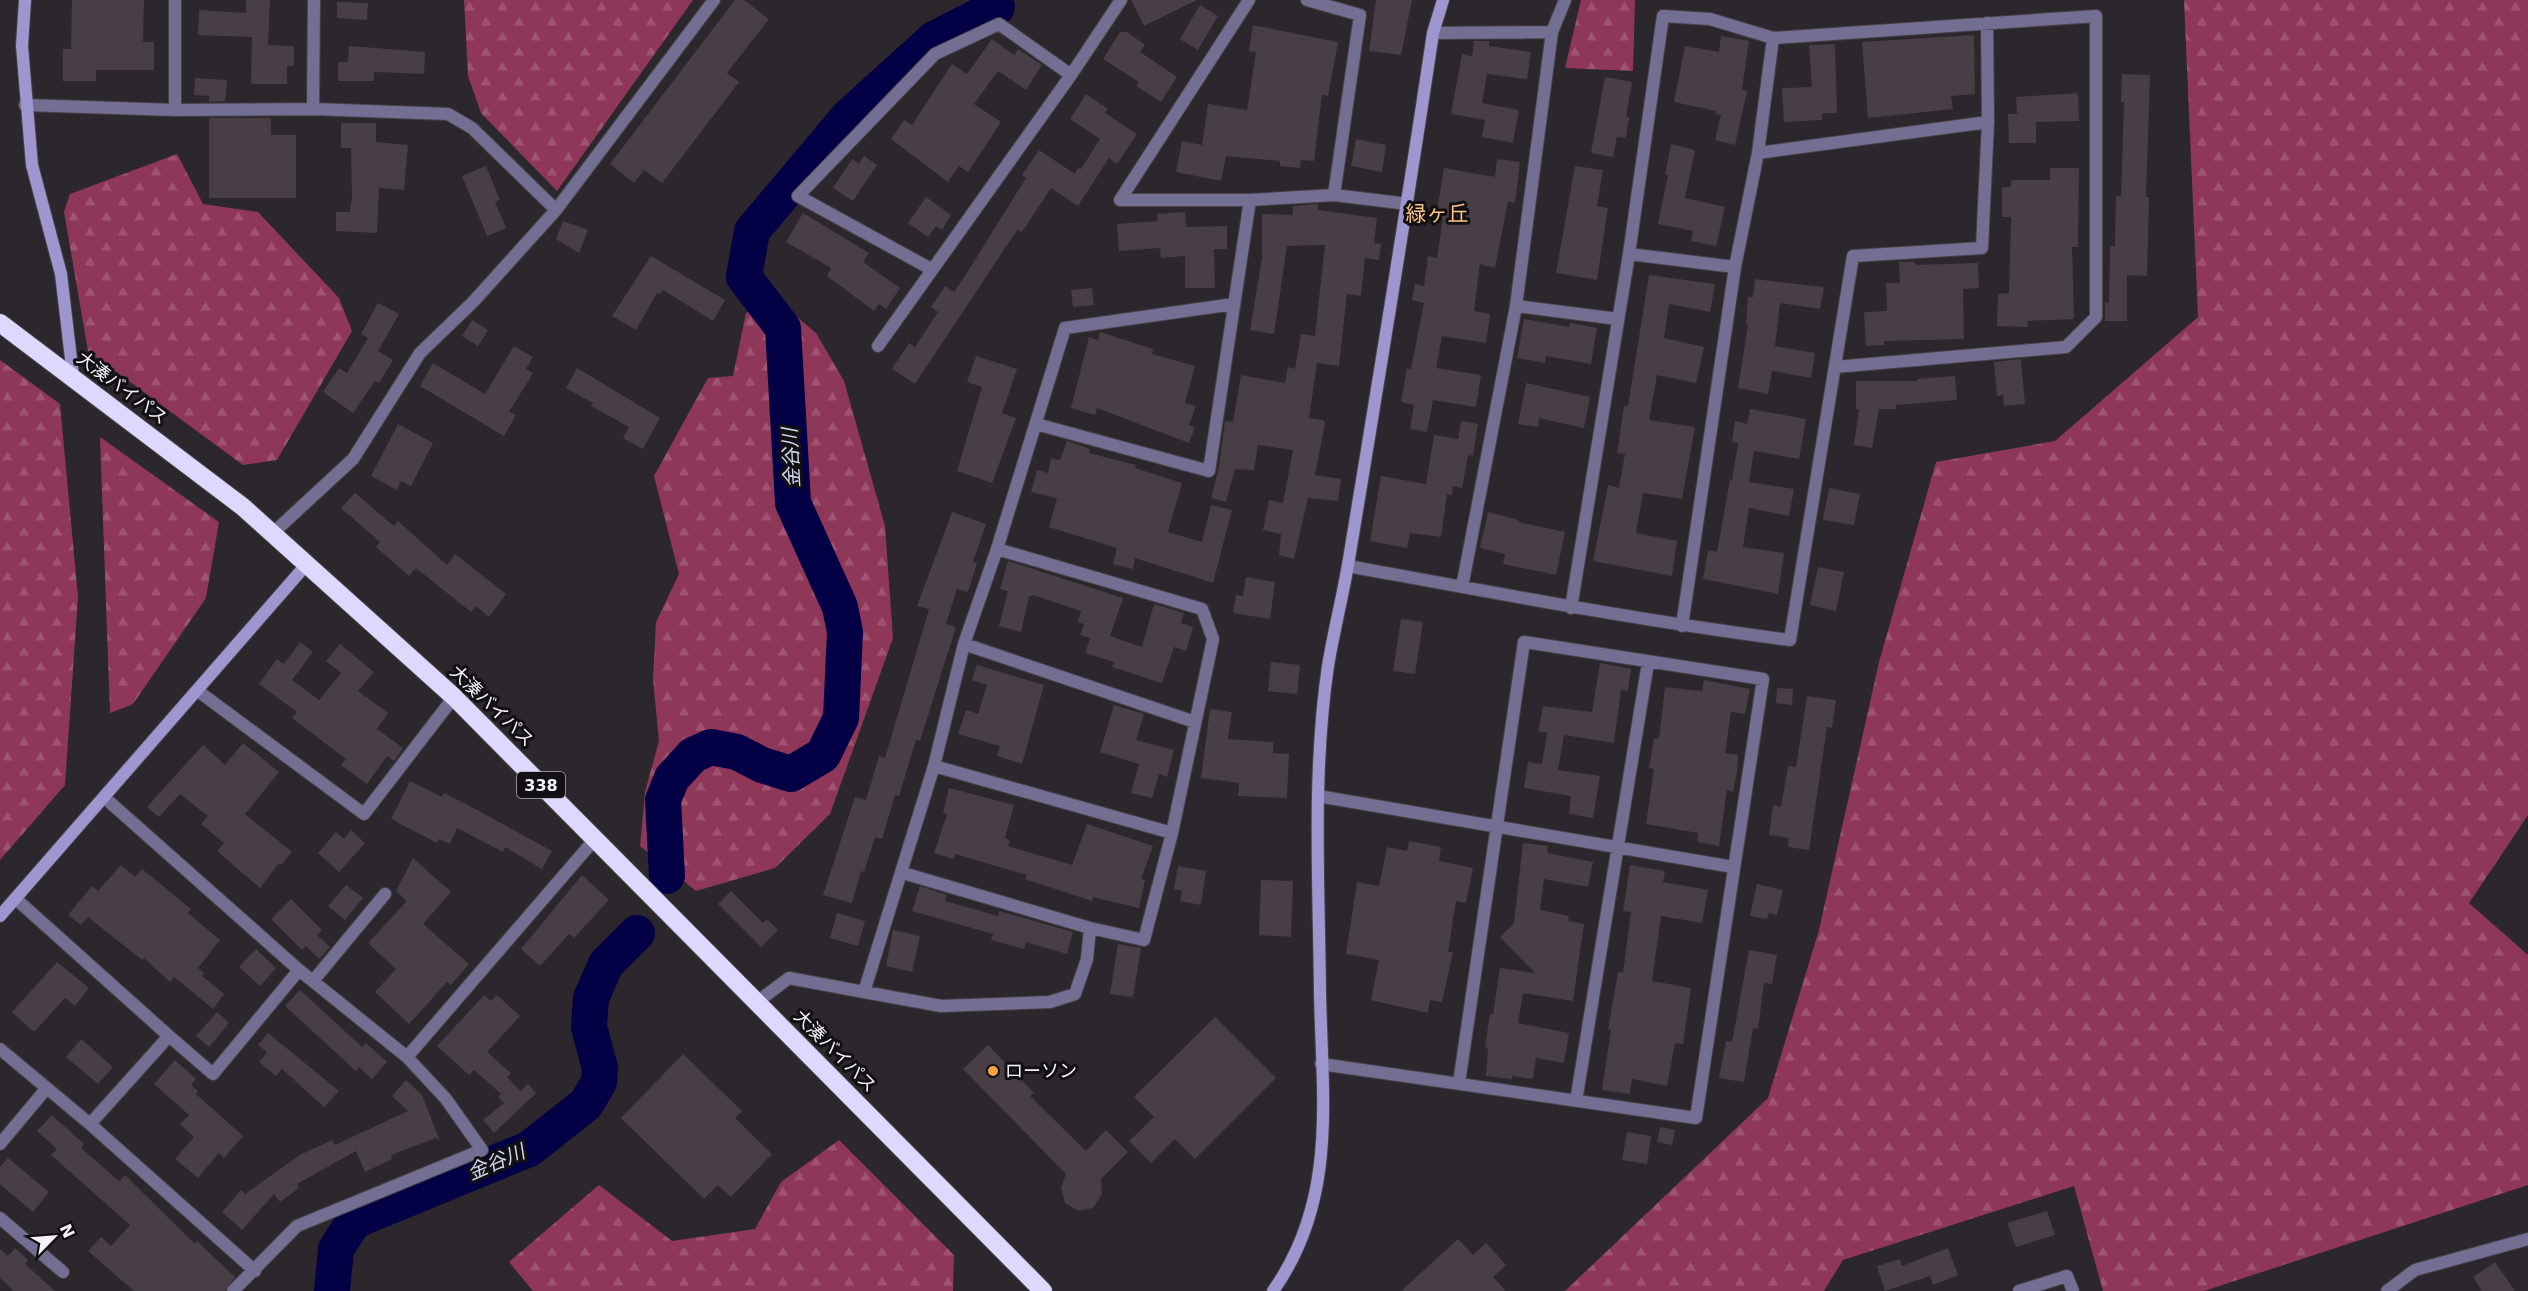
<svg xmlns="http://www.w3.org/2000/svg" width="2528" height="1291" viewBox="0 0 2528 1291" font-family="'DejaVu Sans','Noto Sans JP',sans-serif">
  <style>
    .forest { fill: url(#forest-firs) }
    .lines { fill: none; stroke-linecap: round; stroke-linejoin: round }
    .river { stroke: #030046; stroke-width: 36 }
    .building { fill: #473f45 }
    .street-casing { stroke: #474349; stroke-width: 14 }
    .secondary-casing { stroke: #474349; stroke-width: 14 }
    .highway-casing { stroke: #474349; stroke-width: 20 }
    .street { stroke: #736f92; stroke-width: 12 }
    .secondary { stroke: #9e96cf; stroke-width: 12 }
    .highway { stroke: #ddd9fd; stroke-width: 18 }
    .poi-dot { fill: #f3a443; stroke: #121013; stroke-width: 2 }
    .labels { text-anchor: middle; stroke-width: 6; stroke-linejoin: round; paint-order: stroke }
    .shield { fill: #121013; stroke: #b1aeb3; stroke-width: 1.5 }
    .shield-label { font-size: 16px; font-weight: bold; fill: #f5f2f7 }
    .street-label { font-size: 18px; fill: #f5f2f7; stroke: #121013 }
    .poi-label { font-size: 18px; fill: #f5f2f7; stroke: #121013; text-anchor: start }
    .water-label { font-size: 20px; font-style: italic; fill: #ced7ec; stroke: #121013 }
    .quarter-label { font-size: 21px; fill: #fbc487; stroke: #121013 }
  </style>
  <defs>
    <pattern id="forest-firs" width="22" height="20" patternUnits="userSpaceOnUse" patternTransform="scale(1.5)"><rect width="22" height="20" fill="#8e3758"/><path d="M5 1l3.5 6h-7zM16 11l3.5 6h-7z" fill="#9e5471"/></pattern>
  </defs>
  <rect width="100%" height="100%" fill="#2b272d"/>
  <path class="forest" d="M464,0H693L557,191L481,113L468,76Z
    M1581,0H1635L1633,71L1565,68Z
    M2184,0H2528V815L2469,903L2528,955V1185L2204,1291H2103L2074,1186L1843,1260L1824,1291H1565L1768,1098L1819,930L1879,662L1936,462L2055,441L2198,317Z
    M177,154L203,204L258,212L339,298L352,331L277,460L243,465L88,351L64,212L70,194Z
    M778,301L816,333L844,381L885,526L893,638L830,814L775,868L696,891L640,846L645,792L659,741L653,679L656,622L679,574L654,476L708,378L733,376L746,313Z
    M0,360L60,404L78,597L65,785L0,860Z
    M100,437L219,522L206,598L133,704L110,713Z
    M839,1140L954,1255L953,1291H533L509,1262L599,1185L672,1241L755,1229L781,1182Z"/>
  <g class="lines">
    <path class="river" d="M667,876L663,800L672,778L693,755L711,747L737,752L762,765L791,774L823,755L841,718L845,632L840,607L793,503L783,328L744,277L752,231L848,117L934,39L997,7L995,0
      M332,1291L336,1249L354,1221L529,1149L586,1104L599,1082L600,1068L589,1027L591,998L606,964L637,933"/>
  </g>
  <path class="building" d="M72,0H144L143,42H154V70H96V81H63V49H71Z
    M246,0H270L268,45L294,46V66H287V84H251L252,37L198,35L199,10L246,13Z
    M735,0H744L769,19L727,73L739,82L662,183L644,170L634,183L610,164Z
    M1131,0H1197L1144,26Z
    M1376,0H1412L1401,55L1369,51Z
    M337,2L368,3L367,20L337,18Z
    M1200,5L1218,16L1198,50L1180,39Z
    M1253,25L1338,42L1328,96L1322,95L1314,161L1301,160L1300,168L1280,166V161L1226,156L1221,181L1176,172L1182,141L1202,145L1208,104L1247,110L1256,52L1249,51Z
    M1120,32H1127L1145,45L1140,52L1177,77L1161,102L1136,86L1139,82L1103,59Z
    M1974,35L1975,94L1951,96L1953,109L1868,118L1862,42Z
    M1721,36L1749,41L1742,89L1747,91L1735,145L1715,140L1721,115L1716,114V111L1674,102L1685,46L1719,52Z
    M992,39L1014,55L1018,49L1042,65L1026,90L998,71L974,104L1001,122L968,172L959,166L948,182L891,139L904,120L912,125L952,64L967,74Z
    M1474,41H1489V46L1531,52L1527,79L1487,74L1482,103L1519,110L1513,143L1482,137L1485,120L1451,114L1462,54L1472,56Z
    M1835,44L1837,113H1822V120L1784,122L1782,88L1812,87L1809,45Z
    M349,46L425,52L424,74L374,72V81H338V62H348Z
    M2122,74L2150,75L2146,197H2149L2147,276L2127,275V321H2105V303H2109L2110,246H2115L2116,196H2121L2124,102H2121Z
    M1605,77L1632,82L1626,117H1629L1626,138L1617,137L1613,157L1591,153Z
    M195,78L227,80L225,101L209,102V96L194,95Z
    M2078,93L2079,121L2036,122V143H2009L2008,114H2017L2016,97Z
    M1086,94L1108,109L1105,113L1137,134L1117,164L1109,158L1078,206L1051,188L1022,232L1017,230L915,384L892,369L909,343L915,347L938,312L931,307L945,286L954,292L963,279L1026,178L1022,175L1039,150L1075,174L1078,168L1081,169L1100,139L1070,119Z
    M209,118H271V135H296V198H209Z
    M341,123H376V142L408,145L404,190L379,188L377,233L336,231V212H350L352,197L351,148H341Z
    M1356,139L1386,145L1382,172L1351,166Z
    M1671,144L1695,150L1685,198L1725,207L1716,246L1691,241L1693,231L1658,224L1668,175H1665Z
    M864,156L877,165L853,201L833,188L852,159L859,164Z
    M1497,159L1520,162L1515,203L1508,201L1495,268L1480,264L1474,311L1490,314L1486,343L1442,336L1436,368L1481,375L1476,407L1433,400L1427,432L1410,429L1414,405L1401,402L1407,368L1411,369L1424,303L1412,300L1415,284L1424,286L1428,256L1437,258L1443,218L1436,217L1444,168L1495,177Z
    M486,166L500,200L495,202L506,228L487,236L462,176Z
    M1575,166L1603,170L1597,206L1608,208L1597,280L1556,273Z
    M2050,168H2079L2078,247H2072L2074,319L2027,321L2028,327L1997,326L1998,294L2009,293L2011,217H2002V187H2011V180H2050Z
    M926,197L951,215L942,230L936,226L928,237L908,223Z
    M1318,204V210L1377,218L1374,243L1381,244L1379,260L1365,258L1361,296L1347,294L1339,366L1317,363L1309,418L1323,420L1325,423L1315,475L1341,479L1338,501L1308,498L1294,559L1279,555L1281,534L1263,530L1269,500L1283,503L1293,450L1258,445L1254,470L1235,469L1226,502L1211,498L1219,467L1225,421L1233,422L1241,375L1285,383L1288,367L1295,369L1301,334L1315,336L1325,245L1287,246L1274,334L1250,330L1262,258V214L1293,215V206Z
    M1185,212L1186,227L1227,226V249H1214L1215,288H1185V256L1161,258L1160,248L1119,251L1117,224L1158,221L1157,214Z
    M803,213L869,253L863,262L900,288L886,309L879,304L874,311L827,276L831,268L786,242Z
    M563,221L588,230L579,253L556,239Z
    M651,256L725,300L713,321L663,290L660,294L657,293L636,330L612,316Z
    M1899,262H1915V265L1978,263L1979,288L1963,289L1964,339L1884,341V345L1866,346L1864,312L1887,311L1886,283H1900Z
    M1649,275L1715,284L1710,312L1669,304L1664,338L1704,347L1696,383L1657,375L1649,420L1695,427L1682,499L1643,493L1636,533L1677,541L1672,576L1593,561L1608,485L1619,488L1625,454L1617,453L1624,406H1628Z
    M1755,279L1824,287L1820,309L1780,303L1775,346L1815,353L1811,378L1772,371L1768,394L1738,388L1748,325H1746L1748,297H1753Z
    M1092,288L1094,305L1073,307L1071,290Z
    M378,303L399,314L378,351L393,360L379,383L375,381L353,413L323,392L339,368L347,373L368,338L361,334Z
    M1524,319L1569,327L1570,323L1597,328L1591,364L1546,356L1545,363L1517,358Z
    M472,320L488,330L478,346L462,336Z
    M1100,332L1153,349L1152,354L1195,366L1185,403L1196,406L1189,425L1195,427L1189,443L1097,408L1095,415L1071,408L1089,337L1098,340Z
    M514,346L533,357L526,369L533,373L509,412L516,415L504,436L420,386L433,363L485,394Z
    M976,356L1017,369L1002,413L1016,418L992,483L957,471L982,387L967,382Z
    M2021,359L2025,404L2004,406L2003,395L1997,396L1994,362Z
    M577,368L660,418L643,449L623,438L629,427L591,406L593,403L566,388Z
    M1955,376L1957,400L1896,405V409H1879L1872,448L1854,445L1859,409H1856V381H1917V379Z
    M1526,383L1590,397L1584,428L1539,418L1538,427L1518,424Z
    M1750,409L1806,419L1799,459L1754,451L1749,482L1794,489L1789,516L1749,508L1743,547L1784,553L1778,594L1703,579L1708,550L1717,552L1730,480H1732L1738,443L1732,442L1735,421L1747,424Z
    M1461,421L1478,424L1473,456L1468,455L1462,488L1453,486L1452,495L1447,494L1441,537L1410,533L1407,548L1370,541L1381,476L1426,484L1434,435L1458,439Z
    M398,424L433,443L411,486L401,481L397,490L371,476Z
    M1067,441L1090,449L1089,453L1136,465L1135,468L1182,483L1168,532L1202,542L1211,505L1232,510L1213,583L1135,558L1133,569L1113,564L1117,548L1049,527L1057,498L1031,492L1037,470L1048,473L1051,458L1060,460Z
    M1829,488L1860,494L1854,525L1823,520Z
    M355,493L394,526L398,521L447,565L455,554L506,594L489,617L476,606L471,612L416,568L409,576L376,547L380,542L341,508Z
    M952,512L986,524L973,562L977,563L968,592L957,589L946,624L956,627L920,741L916,740L899,796L895,795L882,839L875,837L864,872L861,871L852,903L823,895L855,797L866,800L879,756L885,758L929,609L917,606Z
    M1488,512L1519,520L1518,522L1565,532L1556,575L1503,564L1505,554L1480,548Z
    M1008,561L1123,598L1110,636L1142,647L1154,604L1184,613L1181,623L1193,627L1186,651L1174,647L1162,683L1112,667L1114,662L1085,653L1090,638L1080,635L1084,624L1078,622L1081,611L1033,595L1029,597L1021,632L999,626L1008,591L1000,589Z
    M1818,567L1844,572L1836,611L1810,605Z
    M1246,577L1275,582L1270,619L1233,613L1236,595L1243,596Z
    M1401,619L1423,622L1415,674L1393,671Z
    M300,642L313,652L292,680L319,700L341,673L326,661L340,644L374,672L358,691L388,713L377,729L403,748L394,761L387,756L367,784L341,765L346,759L292,718L297,712L259,684L277,659L284,664Z
    M1271,662L1300,665L1297,694L1268,691Z
    M1600,663L1631,669L1628,691L1621,690L1614,743L1564,735L1558,770L1600,776L1593,818L1569,814L1571,796L1524,788L1528,762L1542,764L1547,733L1538,731L1543,706L1592,712Z
    M977,665L1044,685L1022,764L997,756L1000,746L958,734L966,710L978,714L987,685L972,680Z
    M1704,680L1750,689L1745,714L1731,712L1725,753L1738,755L1737,772L1733,792L1727,790L1719,846L1697,842L1698,833L1646,824L1654,769L1649,768L1654,738L1659,739L1665,687L1702,691Z
    M1777,688L1793,689L1792,705L1776,703Z
    M1807,696L1836,700L1832,728L1827,727L1809,850L1788,847L1789,838L1769,835L1773,805L1781,807L1788,766L1796,767Z
    M1114,705L1144,714L1136,740L1174,750L1167,777L1159,774L1152,798L1131,793L1139,764L1100,752Z
    M1210,709L1232,712L1228,739L1273,742V753L1289,754L1287,798L1238,796L1239,783L1201,778Z
    M243,743L279,772L245,814L292,852L281,865L279,863L260,888L217,851L224,843L201,824L208,816L180,794L159,817L147,807L203,745L225,765Z
    M410,781L442,797L444,793L468,805L552,851L542,869L505,847L503,852L457,828L450,844L439,839L437,843L391,819Z
    M949,788L1014,805L1005,838L1010,840L1008,846L1072,865L1087,824L1153,846L1141,879L1145,880L1139,908L1093,897L1092,901L1025,879L1027,875L955,854L953,859L934,853L947,814L943,813Z
    M351,830L365,843L339,872L318,853L336,832L344,839Z
    M1409,841L1441,847L1439,861L1473,868L1466,903L1456,901L1448,952H1453L1442,1002L1430,1000L1428,1013L1371,1000L1379,960L1346,954L1357,882L1379,886L1387,847L1407,851Z
    M1523,843L1548,846L1547,853L1593,862L1588,887L1544,879L1540,910L1569,916L1568,921L1584,924L1573,1001L1523,993L1518,1023L1569,1033L1564,1063L1536,1058L1533,1079L1512,1076V1079L1486,1076L1488,1048L1485,1047L1490,1014H1493L1500,968L1535,973L1500,937L1514,923Z
    M413,858L451,892L423,924L469,964L451,985L447,982L409,1024L375,992L396,969L368,943L407,901L396,891Z
    M121,865L135,877L142,869L191,909L188,913L220,940L198,968L204,973L202,976L224,994L213,1009L174,977L170,982L144,958L142,960L88,917L81,925L68,915L92,886L98,891Z
    M1630,865L1665,871L1663,882L1708,890L1702,923L1661,916L1652,981L1691,988L1683,1044L1675,1043L1667,1086L1632,1079L1630,1094L1602,1090L1611,1030H1608L1618,972L1623,973L1631,912L1623,911Z
    M1178,866L1206,871L1201,905L1180,901L1182,891L1174,889Z
    M582,875L609,900L574,938L569,934L540,966L521,949Z
    M1261,880L1293,881L1291,937L1259,935Z
    M1757,884L1783,890L1777,915L1769,913L1767,919L1750,916Z
    M346,885L363,898L345,920L328,906Z
    M920,886L947,895L945,901L998,916L999,911L1073,932L1067,954L1026,942L1024,949L991,940L993,934L912,911Z
    M731,891L763,923L767,919L778,930L761,947L718,904Z
    M291,899L322,930L317,935L330,947L319,959L306,946L302,950L271,919Z
    M837,913L865,921L858,946L830,938Z
    M893,930L920,936L912,972L886,966Z
    M1118,944L1141,948L1133,997L1110,994Z
    M256,949L276,968L260,986L239,967Z
    M1749,950L1777,955L1772,984L1764,983L1758,1029L1753,1028L1744,1082L1719,1078L1726,1041L1732,1042Z
    M57,962L89,988L75,1006L65,998L34,1032L12,1012Z
    M300,990L362,1047L366,1043L387,1062L372,1079L359,1067L356,1071L285,1006Z
    M484,995L491,1001L497,995L520,1016L487,1052L511,1073L507,1077L520,1091L528,1084L536,1093L494,1133L483,1120L504,1103L498,1097L501,1094L474,1070L469,1075L437,1046Z
    M217,1012L229,1023L209,1047L196,1036Z
    M1215,1017L1276,1078L1195,1159L1175,1139L1151,1163L1129,1141L1154,1117L1134,1097Z
    M268,1033L339,1091L324,1107L282,1069L276,1076L259,1062L267,1052L258,1045Z
    M81,1039L113,1067L98,1084L66,1057Z
    M988,1045L1034,1093L1030,1096L1086,1151L1106,1130L1128,1152L1101,1179L1102,1194L1093,1208L1078,1211L1065,1203L1061,1188L1066,1174L963,1069Z
    M683,1054L742,1111L735,1118L772,1154L731,1197L718,1185L704,1199L621,1118Z
    M175,1060L196,1079L191,1085L198,1091L196,1094L243,1136L224,1158L219,1153L198,1178L175,1159L194,1137L180,1124L189,1115L154,1084Z
    M406,1080L422,1095L440,1141L436,1138L391,1155L392,1159L365,1172L356,1151L297,1184L299,1188L280,1202L274,1194L242,1230L222,1212L241,1190L245,1194L300,1155L332,1140L335,1145L408,1111L392,1096Z
    M52,1115L84,1144L81,1148L119,1181L125,1175L195,1244L197,1241L235,1277L225,1291H134L88,1251L101,1237L111,1246L130,1225L51,1155L57,1149L37,1131Z
    M1660,1127L1675,1130L1672,1145L1657,1142Z
    M1627,1132L1651,1136L1647,1164L1622,1160Z
    M8,1158L49,1192L33,1212L0,1184V1167Z
    M2047,1211L2055,1235L2016,1247L2007,1223Z
    M1458,1239L1473,1255L1486,1243L1506,1265L1493,1277L1506,1291H1401Z
    M15,1248L28,1260L25,1264L55,1291H14L0,1278V1249L8,1256Z
    M1948,1248L1958,1275L1933,1285L1930,1276L1885,1291L1877,1266L1900,1259L1902,1266Z
    M2495,1262L2515,1291H2482L2473,1277Z"/>
  <g class="lines">
    <g class="street-casing">
      <path id="street" d="M175,0V110
        M1307,0L1360,15L1334,195
        M1433,33L1552,32
        M25,105L175,110L313,109L448,114L472,128L556,210
        M313,109L314,0
        M1758,153L1988,122
        M1120,200H1250L1334,195L1408,204
        M1120,200L1249,0
        M1629,254L1735,267
        M931,269L798,196L935,54L999,24L1071,75
        M1516,306L1618,319
        M878,346L1071,75L1121,0
        M1036,424L1209,471L1250,200
        M273,533L353,459L420,353L473,302L556,210L714,0
        M1348,566C1495,593 1641,621 1790,640L1853,256L1982,248L1988,122L1987,23
        M1462,587L1516,306L1552,32L1565,0
        M1571,608L1629,254L1663,16L1710,19L1773,38L2096,16V317L2066,347L1835,367
        M1682,626L1735,267L1758,153L1773,38
        M964,644L1195,722
        M198,691L364,814L454,697
        M934,766L1172,833
        M1318,796L1733,867
        M105,798L299,970L407,1057L595,839
        M903,873L1090,928L1144,940L1172,833L1213,639L1202,609L997,549
        M16,899L169,1036
        M313,981L385,894
        M864,992L941,1006L1050,1002L1075,994L1087,959L1090,928
        M757,1002L789,978L864,992L934,766L964,644L997,549L1065,328L1234,304
        M0,1049L90,1124L169,1036L213,1074L299,970
        M1321,1064L1696,1118L1763,679L1524,642L1459,1083
        M1576,1101L1648,663
        M90,1124L255,1271
        M0,1144L46,1089
        M0,1218L63,1272
        M233,1291L297,1226L482,1150L446,1099L407,1057
        M2019,1291L2067,1276L2073,1291
        M2387,1291L2415,1270L2528,1239"/>
    </g>
    <g class="secondary-casing">
      <path id="secondary" d="M25,0L22,46L32,165L61,274L73,376
        M0,916L306,565
        M1273,1291C1338,1199 1322,1098 1320,993C1319,885 1312,774 1328,666C1334,630 1343,595 1349,559C1378,384 1407,208 1433,33L1443,0"/>
    </g>
    <g class="highway-casing">
      <path id="highway" d="M0,323L243,507L454,697L1043,1291"/>
    </g>
    <use href="#street" class="street"/>
    <use href="#secondary" class="secondary"/>
    <use href="#highway" class="highway"/>
  </g>
  <circle class="poi-dot" cx="993" cy="1071" r="6"/>
  <g class="labels">
    <rect class="shield" x="517" y="772" width="48" height="26" rx="4.5"/>
    <g class="shield-label">
      <text x="541" y="791">338</text>
    </g>
    <g class="street-label">
      <text transform="translate(122 388) rotate(37)" y="6">大湊バイパス</text>
      <text transform="translate(492 706) rotate(44)" y="6">大湊バイパス</text>
      <text transform="translate(835 1051) rotate(45)" y="6">大湊バイパス</text>
    </g>
    <g class="poi-label">
      <text x="1005" y="1077">ローソン</text>
    </g>
    <g class="water-label">
      <text transform="translate(791 458) rotate(-93)" y="7">金谷川</text>
      <text transform="translate(496 1162) rotate(-23)" y="7">金谷川</text>
    </g>
    <g class="quarter-label">
      <text x="1437" y="221">緑ヶ丘</text>
    </g>
  </g>
  <g transform="translate(54 1237) rotate(65)" stroke="#121013" stroke-width="4.5" paint-order="stroke">
  <path d="M0-4.5L10 22L0 15L-10 22Z" fill="#f5f2f7"/>
  <text y="-9" font-size="16" font-weight="bold" text-anchor="middle" fill="#f5f2f7">N</text>
  </g>
</svg>
